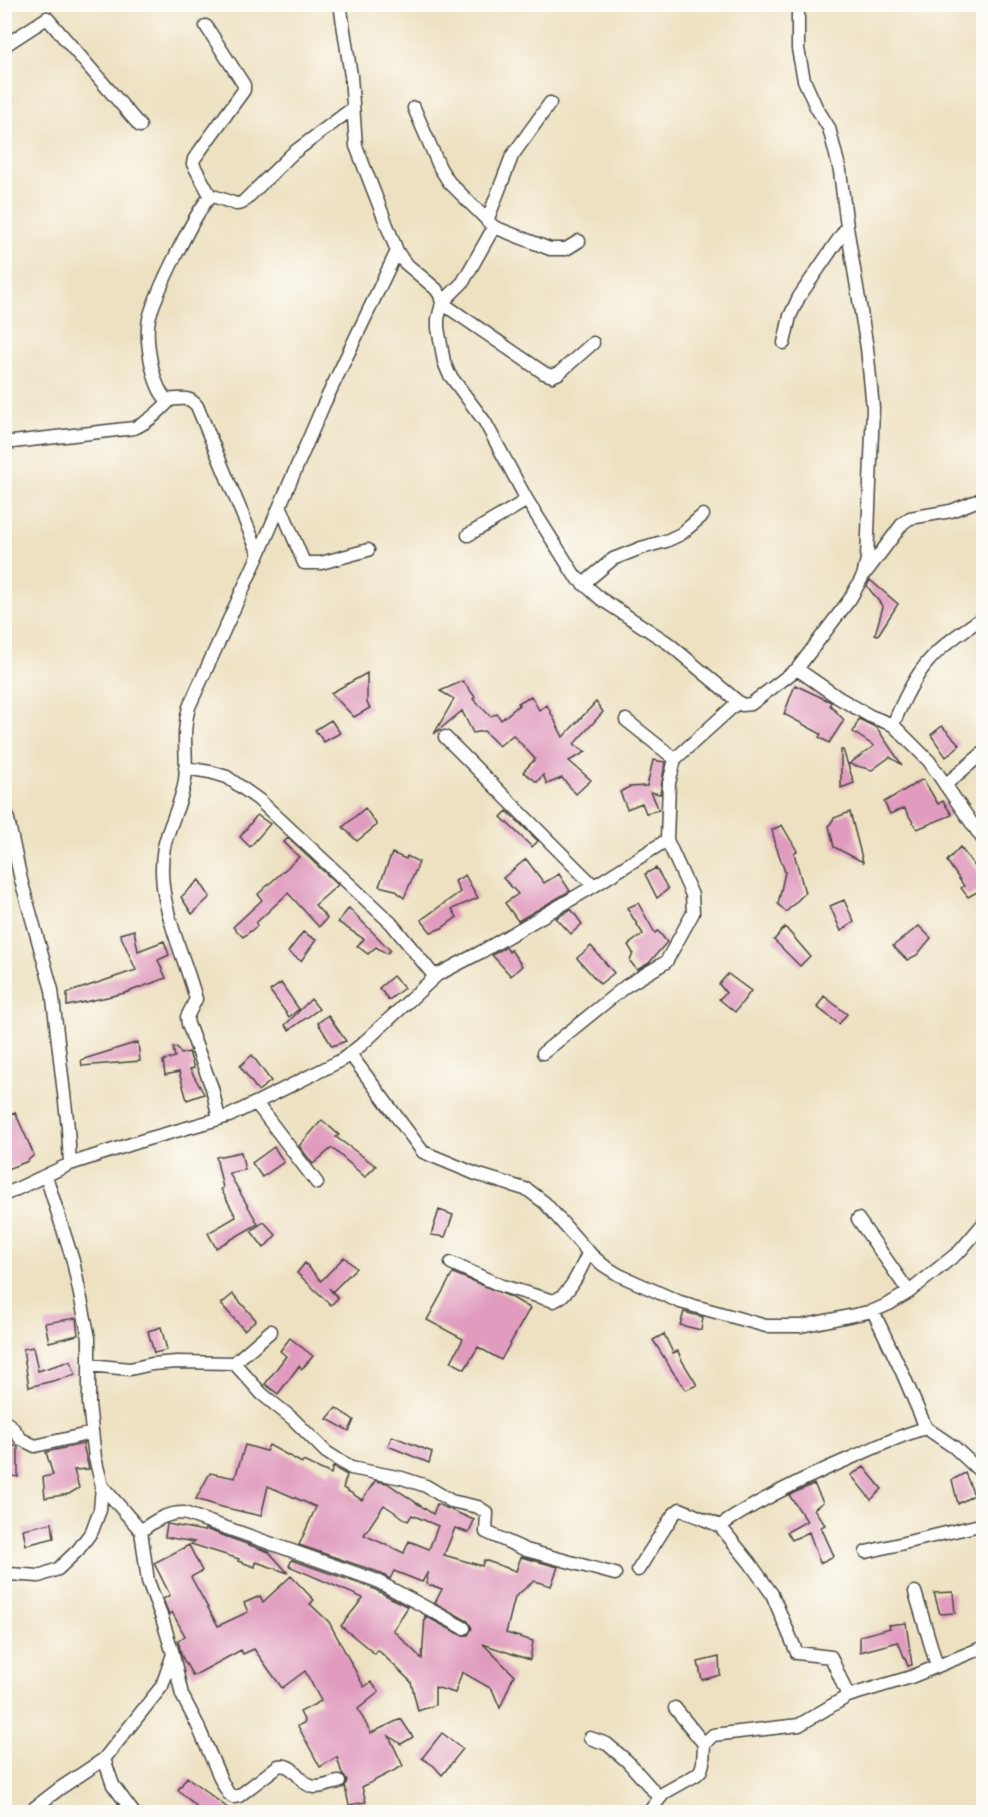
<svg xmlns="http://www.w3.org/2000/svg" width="988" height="1817" viewBox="0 0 988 1817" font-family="'Playpen Sans',sans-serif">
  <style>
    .building { fill: #e09bbe; fill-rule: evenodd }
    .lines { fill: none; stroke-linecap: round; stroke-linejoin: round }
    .street-casing { stroke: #484642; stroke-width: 15 }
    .street { stroke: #fff; stroke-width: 12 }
  </style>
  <rect width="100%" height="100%" fill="#fdfcf7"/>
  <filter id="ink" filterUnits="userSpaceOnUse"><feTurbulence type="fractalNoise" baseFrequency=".0167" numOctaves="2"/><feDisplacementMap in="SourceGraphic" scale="12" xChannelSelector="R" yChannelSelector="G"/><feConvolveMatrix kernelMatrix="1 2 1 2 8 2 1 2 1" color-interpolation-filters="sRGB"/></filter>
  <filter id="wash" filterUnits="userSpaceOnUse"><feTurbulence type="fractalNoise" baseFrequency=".008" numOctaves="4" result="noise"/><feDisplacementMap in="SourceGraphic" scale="24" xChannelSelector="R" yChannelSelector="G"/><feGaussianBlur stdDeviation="1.35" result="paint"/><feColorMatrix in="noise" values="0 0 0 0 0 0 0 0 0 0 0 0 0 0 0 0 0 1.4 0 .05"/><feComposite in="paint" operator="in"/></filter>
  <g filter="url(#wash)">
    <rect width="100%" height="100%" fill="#ede1c1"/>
    <g id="blocks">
      <path class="building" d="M870,580L898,604L878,635L875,634L883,607L867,586Z
        M367,673V703L370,708L354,717L331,693Z
        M463,681L475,697L473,699L490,716L497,714L501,720L519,705L518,703L531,696L539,710L547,705L563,737L596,702L603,712L574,744L586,752L569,761L591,780L576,794L562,778L547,784L543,775L537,782L523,772L535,759L513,735L499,746L484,731L473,733L462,711L434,734L454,699L440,691Z
        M795,685L831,702L830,705L844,720L829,743L819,737L821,734L784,714Z
        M859,719L877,728L902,765L890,757L872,770L849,764L874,746L853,732Z
        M331,720L340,733L324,742L315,730Z
        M942,726L960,745L946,757L931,735Z
        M841,750H843L854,783L841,788Z
        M653,760L665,762L660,794L651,792L659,810L646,813L642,803L627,809L620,792L629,787L647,786Z
        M923,779L938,804L943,801L952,815L917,829L904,808L890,814L884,802Z
        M365,808L377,825L357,841L343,827Z
        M507,811L538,841L532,847L501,817Z
        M850,812L863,862L834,847L829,826L834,818Z
        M257,815L270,824L250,847L240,837Z
        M782,825L797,851L794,853L805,893L786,912L778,904L785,872L776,846L772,830Z
        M288,838L338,885L315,905L327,918L319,927L288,893L256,923L257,926L243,937L233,927L262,900L258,894L299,857L284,842Z
        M960,847L984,878V888L968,897L961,888L964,886L947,861Z
        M392,853L406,859L407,856L419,862L404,898L395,890L379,886Z
        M526,859L544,883L559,874L570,891L518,921L505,903L518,894L503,878Z
        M656,868L668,889L657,898L645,874Z
        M465,875L478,898L452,909L457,917L442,928L431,932L421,920L460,892L455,881Z
        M199,880L210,897L192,914L181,897Z
        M844,900L854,922L841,931L830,906Z
        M638,903L655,933L658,931L667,942L649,963L637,970L630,961L633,953L628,945L643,934L627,908Z
        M349,908L390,950L387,954L376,947L368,954L357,946L364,939L338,922Z
        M571,909L582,924L571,934L556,918Z
        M919,926L931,938L917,955L907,960L893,946Z
        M785,927L810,956L800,966L774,940Z
        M134,930L138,951L164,941L169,955L158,960L166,978L125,993L67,1006V993L136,970L120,934Z
        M303,932L316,940L301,961L288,952Z
        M591,946L614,973L600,984L577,958Z
        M506,947L509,952L511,950L522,966L511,976L492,955Z
        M728,974L751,991L735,1012L719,999L726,993L719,984Z
        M393,976L404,988L389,1000L379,988Z
        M281,983L299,1009L289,1017L270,991Z
        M824,996L847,1014L839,1024L817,1007Z
        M311,999L319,1009L289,1030L285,1025Z
        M328,1015L346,1041L332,1046L318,1023Z
        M138,1042L140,1061L82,1066L81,1060Z
        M177,1047L181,1054L189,1052L194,1068L190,1069L204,1094L187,1100L179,1072L165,1075L163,1061L175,1057L173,1048Z
        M252,1055L271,1081L258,1091L240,1066Z
        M15,1112L34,1155L26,1162L4,1170V1120Z
        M322,1120L339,1135L336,1137L376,1166L365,1177L332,1148L313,1164L299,1146Z
        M274,1147L284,1162L262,1177L252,1163Z
        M241,1152L245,1170L229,1173L258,1224L216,1248L208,1233L236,1217L221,1189L223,1188L216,1157Z
        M439,1210L453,1215L445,1237L431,1235Z
        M264,1222L276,1235L264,1248L251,1231Z
        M344,1257L356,1268L332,1292L329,1288L338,1298L331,1305L297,1273L305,1263L321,1281Z
        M453,1273L511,1297L530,1308L501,1360L478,1347L465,1369L451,1362L463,1339L427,1320Z
        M233,1294L256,1320L244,1330L221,1304Z
        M684,1312L703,1317L701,1330L680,1325Z
        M76,1318L78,1335L49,1342L45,1323Z
        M161,1327L167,1350L154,1353L148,1331Z
        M664,1334L673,1353L678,1351L681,1359L697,1385L686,1390L673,1372L653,1340Z
        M290,1338L313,1356L302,1369L299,1366L278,1394L265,1384L286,1356L280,1351Z
        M33,1347L38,1371L70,1361L76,1375L29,1387L23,1349Z
        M336,1408L354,1420L349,1431L327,1419Z
        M392,1436L432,1452L429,1463L388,1446Z
        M4,1443L18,1447V1477L4,1474Z
        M83,1444L89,1469L74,1470L79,1488L69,1494L45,1498L43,1477L53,1475L46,1452Z
        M245,1445L266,1451L269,1445L302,1463L303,1461L331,1474L333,1467L347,1475L343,1488L362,1500L375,1481L387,1483L433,1514L437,1504L474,1520L469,1533L455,1528L444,1555L482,1566L484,1560L516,1571L521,1557L558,1567L551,1586L534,1581L515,1597L506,1633L533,1641L530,1660L483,1644L514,1675L500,1708L492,1689L462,1672L455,1693L435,1687V1705L418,1711L411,1682L378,1650L375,1654L341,1626L363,1598L289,1566L292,1560L372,1588L408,1607L393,1630L422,1659L425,1616L461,1635H468L472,1628L468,1621L435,1603L442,1589L427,1584L428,1572L422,1582L394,1571L390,1579L378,1572L299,1545L316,1507L268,1486L261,1516L222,1507L196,1499L210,1473L235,1478ZM384,1505L408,1521L412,1515L438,1526L429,1549L409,1541L404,1553L364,1535Z
        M864,1467L882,1489L871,1500L851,1475Z
        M965,1473L974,1495L958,1504L952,1480Z
        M814,1484L823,1502L814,1509L825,1525L821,1527L834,1556L820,1563L809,1532L792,1540L787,1532L807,1521L789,1495Z
        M52,1523L54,1538L26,1545L23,1529Z
        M167,1524L204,1531L205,1529L269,1552L288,1573L256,1562L255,1567L238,1561L239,1559L191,1544L194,1542L165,1537Z
        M189,1545L202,1571L191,1577L218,1626L248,1612L244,1603L260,1596L263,1602L291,1576L314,1600L310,1604L329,1622L364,1687L371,1682L379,1692L358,1709L371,1733L401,1719L413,1737L401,1744L389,1736L403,1766L362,1787L366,1802L349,1805L345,1787L347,1780L342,1774L337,1757L320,1767L298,1726L305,1722L300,1712L321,1701L305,1671L282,1688L254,1649L243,1654L241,1650L193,1676L182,1657L178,1641L185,1636L172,1612L169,1614L163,1599L170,1595L154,1563Z
        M953,1592L955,1613L940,1614L934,1593Z
        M906,1623L912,1665L908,1666L898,1642L860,1652V1636L890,1628L889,1625Z
        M719,1657L720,1675L702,1680L698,1662Z
        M442,1733L463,1749L442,1775L434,1766L422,1758Z
        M187,1777L233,1812H203L178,1790Z"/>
    </g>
  </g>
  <g filter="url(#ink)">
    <use href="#blocks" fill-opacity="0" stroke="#484642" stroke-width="1.5"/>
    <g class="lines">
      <g class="street-casing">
        <path id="street" d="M340,4L351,76L356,146L397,251L404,262L436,289L440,295L442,303L438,319V328L444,362L449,374L485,422L527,500L575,576L601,599L668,643L742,705L751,704L797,669L850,599L863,576L867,559L873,408L867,348L847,227L840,171L829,128L816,107L804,80L798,49V4
          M206,26L244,85V90L194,159L193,164L211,197
          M4,46L47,18L140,126
          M414,108L440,168L449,182L494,227L550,249H566L579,241
          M487,221L512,156L550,103
          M494,227L463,282L442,303L544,373L552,376L559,373L593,343
          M784,343L790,316L799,297L847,227
          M4,443L134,428C149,422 160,411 170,400
          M280,505L304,563H321L368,550
          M468,535L527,500
          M259,554L197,406C188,394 179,401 166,399C152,385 145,338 149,319C154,297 194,214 209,198L213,196L236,204L242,203L293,153L353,108
          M867,571L903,523L910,518L951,511L984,498
          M583,584L613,559L641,548L666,541L681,534L703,515
          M797,669L839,698L870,716L893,725L929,761L984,841
          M626,720L675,759
          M893,725C917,666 932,651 984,617
          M445,737L594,886
          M185,768L210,772L227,777L259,800L391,923L431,972L437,975L481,952L594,886L667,840
          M945,785L984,752
          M4,801L21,880L52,990L68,1128L70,1164L4,1195
          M543,1053L626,986L666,962L693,913L692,895L667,840L669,783L675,759L738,702
          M350,1054L423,1152L476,1174L528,1190L545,1203L588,1252L603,1265L619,1275L680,1302L766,1326H801L873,1311L889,1304L909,1292L960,1251L984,1223
          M256,1103L317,1183
          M219,1119L212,1088L188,1024L187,1017L196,999C183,950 154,899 164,847C169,824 182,803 185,780C188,754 181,735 189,707L259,554L323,406L397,251
          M70,1164L144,1140L229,1116L342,1060L361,1045L437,975
          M858,1219L909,1292
          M451,1263L502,1286L554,1301C572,1293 580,1269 589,1252
          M873,1311L902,1372L926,1428L954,1447L984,1475
          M234,1363L271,1331
          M89,1365L130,1369L152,1364L177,1362L234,1363L262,1394L293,1419L326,1452L351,1468L402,1478L426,1486L451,1501L478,1507L487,1513L486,1532L526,1550L615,1574
          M4,1421L11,1426L21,1439L35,1446L92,1433
          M102,1486L141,1531L148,1581L162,1618L173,1654L162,1686L104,1759L113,1785L133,1812
          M720,1526C762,1498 806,1477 853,1457C877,1447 900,1435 926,1428
          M141,1531C155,1520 166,1513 184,1513L375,1580L464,1628
          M866,1552L984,1524
          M638,1570L673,1515L680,1509L720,1526L750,1563L772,1594L797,1653L831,1657L848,1696L911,1677L984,1647
          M9,1574L39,1576L58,1569L78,1550L92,1531L100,1510L102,1486L95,1458L89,1404V1338L73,1261L46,1176
          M915,1592L937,1666
          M173,1655L182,1695L197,1724L222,1782L228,1793L233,1797L239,1796L278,1766C295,1762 300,1786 315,1787C323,1787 332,1783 339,1782
          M675,1708L704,1744
          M590,1738L607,1744L627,1761L659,1797
          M29,1812L59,1789L104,1759
          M649,1812L664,1793L696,1775L701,1770L703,1763L704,1744L713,1735L799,1725L848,1696"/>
      </g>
      <use href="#street" class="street"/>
    </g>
  </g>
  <rect width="988" height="1817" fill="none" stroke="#fdfcf7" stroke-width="24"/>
</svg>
